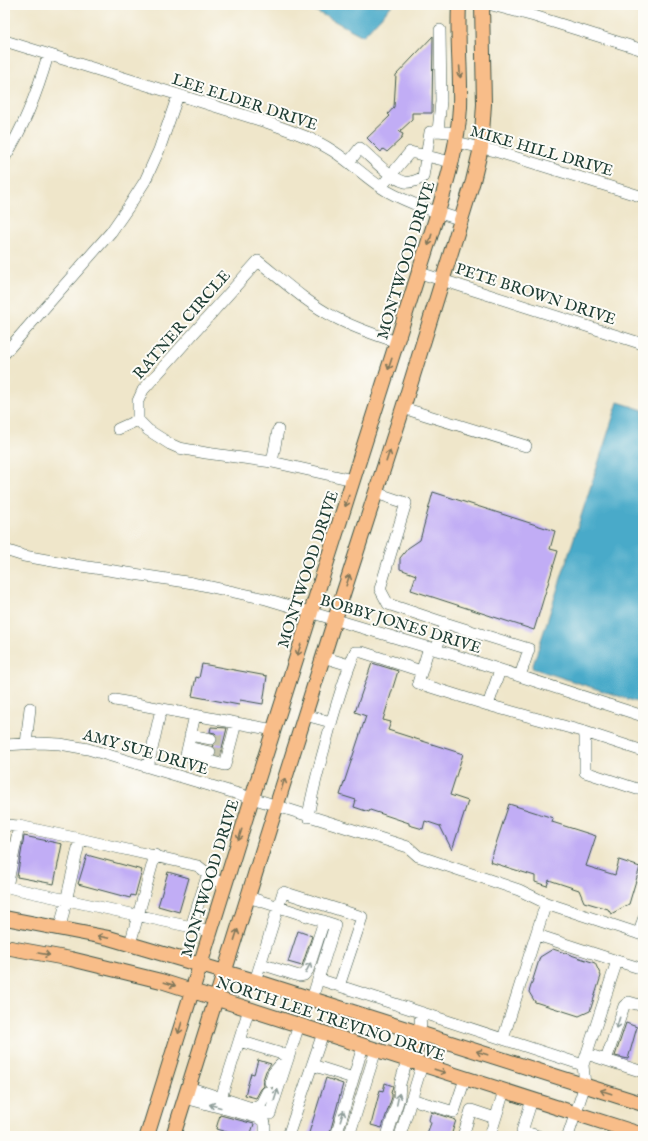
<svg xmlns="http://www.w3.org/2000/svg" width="648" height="1141" viewBox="0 0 648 1141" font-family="'IM FELL English',serif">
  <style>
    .water { fill: #4aaac9; stroke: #34747e }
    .building { fill: #c1adf5 }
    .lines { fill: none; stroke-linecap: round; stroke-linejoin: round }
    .minor-tunnel { stroke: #c5c4ac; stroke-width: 11; stroke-dasharray: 11 5.5; stroke-linecap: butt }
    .minor-casing { stroke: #3e564a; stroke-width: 12 }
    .major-casing { stroke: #3e564a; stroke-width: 16 }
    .minor { stroke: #fff; stroke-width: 11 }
    .major { stroke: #f8bd89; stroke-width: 14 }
    .oneway { stroke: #81775a }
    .oneway2 { stroke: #8f9e9a }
    .labels { text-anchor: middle; stroke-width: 4; stroke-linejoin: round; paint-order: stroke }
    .street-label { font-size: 16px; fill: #1f3d34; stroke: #fdfcf7 }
  </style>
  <rect width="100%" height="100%" fill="#fdfcf7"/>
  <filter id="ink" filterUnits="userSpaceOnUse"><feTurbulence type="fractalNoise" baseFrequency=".025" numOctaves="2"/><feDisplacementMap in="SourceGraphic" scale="8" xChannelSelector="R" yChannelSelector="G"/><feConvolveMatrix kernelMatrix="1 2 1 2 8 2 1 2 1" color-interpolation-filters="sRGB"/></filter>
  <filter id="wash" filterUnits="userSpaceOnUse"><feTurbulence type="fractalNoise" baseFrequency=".012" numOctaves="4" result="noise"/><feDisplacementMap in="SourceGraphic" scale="16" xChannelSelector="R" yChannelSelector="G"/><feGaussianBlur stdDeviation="0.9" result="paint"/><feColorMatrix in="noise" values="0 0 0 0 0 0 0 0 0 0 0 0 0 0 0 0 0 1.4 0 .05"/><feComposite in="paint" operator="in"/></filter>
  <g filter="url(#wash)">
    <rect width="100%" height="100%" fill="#efe6ca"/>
    <path class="water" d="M304,5H392L363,36Z
      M618,402L643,410V704L532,668Z"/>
    <g id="blocks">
      <path class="building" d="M433,36L432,113H412V120L399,132L403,134L401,139L387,152L383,149L381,152L367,138L390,116L388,114L394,107L396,75Z
        M433,492L555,531L550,549L558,551L534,630L411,590L416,575L400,569V558L408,548L420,540Z
        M372,663L398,671L383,720L391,722L388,730L463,754L450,795L468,801L452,850L440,826L425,821L423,829L409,825V823L370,810L369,812L354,807L356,800L340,795L366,716L355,712Z
        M202,664L267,676L263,704L240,700L239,705L192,696L196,677L199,678Z
        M211,727L227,728L220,756L216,755L217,750L213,746L217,743L218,737L215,733L210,732Z
        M509,804L553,818L552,822L596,836L586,866L615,875L619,860L640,867L629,904L611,914L608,909L584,902L579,890L549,880L547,886L535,882V876L490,862Z
        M24,836L62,844L54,884L17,877Z
        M87,855L142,870L135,896L131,895L130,898L78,884Z
        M168,872L189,878L179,912L158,906Z
        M298,931L312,936L302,966L288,962Z
        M553,949L595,963L601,976L590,1011L579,1016L535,1002L529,992L540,957Z
        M626,1023L637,1027L628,1059L615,1056Z
        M258,1060L271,1064L266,1071L263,1080L264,1086L261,1089L256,1098L245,1095L251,1073L254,1074Z
        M326,1078L343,1084L329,1136H308Z
        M385,1083L393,1086L391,1093L392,1094V1097L382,1128L371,1125L380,1090L383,1091Z
        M431,1112L456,1120L451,1136H426L431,1123L429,1120Z
        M220,1115L254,1124L250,1136H240L216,1129Z"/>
    </g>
  </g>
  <g filter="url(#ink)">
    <use href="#blocks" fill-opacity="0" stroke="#3e564a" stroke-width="1"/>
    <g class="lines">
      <path class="minor-tunnel" d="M211,739L226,741
        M210,752L223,754"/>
      <g class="minor-casing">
        <path id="minor" d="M492,5L534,16L643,50
          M5,41L269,123C291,131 313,138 333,151C352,163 368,180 387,191C410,204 436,212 462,220
          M438,131L441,101L440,30
          M456,142L495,151L643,197
          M5,157C25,125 38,90 48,55
          M349,162L360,148C372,158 390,178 405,182C411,183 418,180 423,177L430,132L438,131L457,133
          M381,187L410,152L451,162
          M420,273L643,344
          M5,353L111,232L129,206L145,181L159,150L178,95
          M403,408L526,446
          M118,429L138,420
          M272,462L278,430
          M353,480L272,462L206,453L179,448L170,444L148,430L138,420V401L143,390L258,261C282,280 307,303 334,317C354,328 376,335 397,342
          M376,493L406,503L380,589L388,604L445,623L436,650
          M5,550L24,556L75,565L193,583L266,599L467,659L643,716
          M445,623L529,649L520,676
          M429,647L418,683L488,705L585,732
          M323,657L349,665
          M115,700L274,730
          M488,705L500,670
          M195,715L186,755L225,765L236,723
          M305,715L331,722
          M190,735L211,739
          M26,744L30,708
          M5,745L39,743L60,744L88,749L252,798L408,847L418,856L519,890L546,903L643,935
          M188,747L210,752
          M148,767L161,709
          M637,789L585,772V732L643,751
          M308,817C312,791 319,767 326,742C334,712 343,681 355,652H362L421,671
          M5,825L19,826L80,839L198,866L224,886
          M19,826L7,887L210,931
          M248,897L335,925L312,999
          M191,927L208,873
          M60,928L80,839
          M639,934L643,920
          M537,935L617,961
          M130,944L155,855
          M261,964L299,976L304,975L308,970L324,921
          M318,979L583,1065L585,1085L568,1136
          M255,981L283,892L362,917L339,986
          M420,1012L421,1034
          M503,1039L546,903
          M239,1041L249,1009
          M587,1054L643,1072
          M606,1060L624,1006L629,1002L643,1006
          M312,1065L353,1078
          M583,1065L617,961L643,969
          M270,1082L273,1073L280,1065H286
          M188,1087L270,1114L299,1025
          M185,1098L259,1118L265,1123V1136
          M221,1098L239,1041L289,1056
          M411,1099L454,1112L465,1079
          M532,1100L522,1131L538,1136
          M252,1108L261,1104L267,1092
          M288,1136L323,1033
          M336,1136L363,1046
          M349,1136L376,1050
          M387,1136L399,1098L400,1084L407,1060
          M400,1136L422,1065
          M463,1136L471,1110L495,1118
          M490,1136L504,1091"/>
      </g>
      <g class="major-casing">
        <path id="major" d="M5,918L109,938L255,981L643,1104
          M5,947L71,959L161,981L643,1135
          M412,1062L421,1034
          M147,1136L252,798L438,212C448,178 458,143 460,107C461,73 457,39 459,5
          M173,1136L335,619L403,408L473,181L481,148L484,104L482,5"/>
      </g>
      <use href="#minor" class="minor"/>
      <use href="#major" class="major"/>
    </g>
    <defs><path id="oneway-shaft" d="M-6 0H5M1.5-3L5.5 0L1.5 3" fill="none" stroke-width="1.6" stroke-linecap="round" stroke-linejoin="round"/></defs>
    <g class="oneway">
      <use href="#oneway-shaft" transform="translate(460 72) rotate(86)"/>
      <use href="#oneway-shaft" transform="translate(430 240) rotate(107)"/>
      <use href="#oneway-shaft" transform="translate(390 364) rotate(108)"/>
      <use href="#oneway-shaft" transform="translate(388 456) rotate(-72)"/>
      <use href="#oneway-shaft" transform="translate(347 501) rotate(108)"/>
      <use href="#oneway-shaft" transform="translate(348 580) rotate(-72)"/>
      <use href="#oneway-shaft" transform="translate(299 650) rotate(108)"/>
      <use href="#oneway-shaft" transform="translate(283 784) rotate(-73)"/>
      <use href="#oneway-shaft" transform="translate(240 835) rotate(107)"/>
      <use href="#oneway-shaft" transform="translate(236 935) rotate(-72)"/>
      <use href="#oneway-shaft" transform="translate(103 937) rotate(-168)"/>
      <use href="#oneway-shaft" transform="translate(44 954) rotate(10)"/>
      <use href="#oneway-shaft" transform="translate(170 984) rotate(18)"/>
      <use href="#oneway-shaft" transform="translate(180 1028) rotate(107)"/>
      <use href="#oneway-shaft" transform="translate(482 1053) rotate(-162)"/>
      <use href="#oneway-shaft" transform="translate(440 1071) rotate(18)"/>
      <use href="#oneway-shaft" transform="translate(606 1092) rotate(-162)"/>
    </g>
    <g class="oneway2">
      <use href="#oneway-shaft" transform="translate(308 968) rotate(-63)"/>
      <use href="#oneway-shaft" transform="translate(618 1023) rotate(107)"/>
      <use href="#oneway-shaft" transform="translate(276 1095) rotate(-72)"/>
      <use href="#oneway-shaft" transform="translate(398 1099) rotate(-78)"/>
      <use href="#oneway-shaft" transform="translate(215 1106) rotate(-165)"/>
      <use href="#oneway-shaft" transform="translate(342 1116) rotate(-73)"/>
    </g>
  </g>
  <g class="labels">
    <g class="street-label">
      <text transform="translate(245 101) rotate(18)" y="6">LEE ELDER DRIVE</text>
      <text transform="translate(542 150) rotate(16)" y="6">MIKE HILL DRIVE</text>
      <text transform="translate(405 260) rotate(-73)" y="6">MONTWOOD DRIVE</text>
      <text transform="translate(536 293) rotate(18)" y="6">PETE BROWN DRIVE</text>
      <text transform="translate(181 324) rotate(-49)" y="6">RATNER CIRCLE</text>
      <text transform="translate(307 569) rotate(-72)" y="6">MONTWOOD DRIVE</text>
      <text transform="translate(401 623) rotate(17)" y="6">BOBBY JONES DRIVE</text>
      <text transform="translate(146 751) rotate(16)" y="6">AMY SUE DRIVE</text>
      <text transform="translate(209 878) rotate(-73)" y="6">MONTWOOD DRIVE</text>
      <text transform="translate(331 1018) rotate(18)" y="6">NORTH LEE TREVINO DRIVE</text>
    </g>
  </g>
  <rect width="648" height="1141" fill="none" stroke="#fdfcf7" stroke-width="20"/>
</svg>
